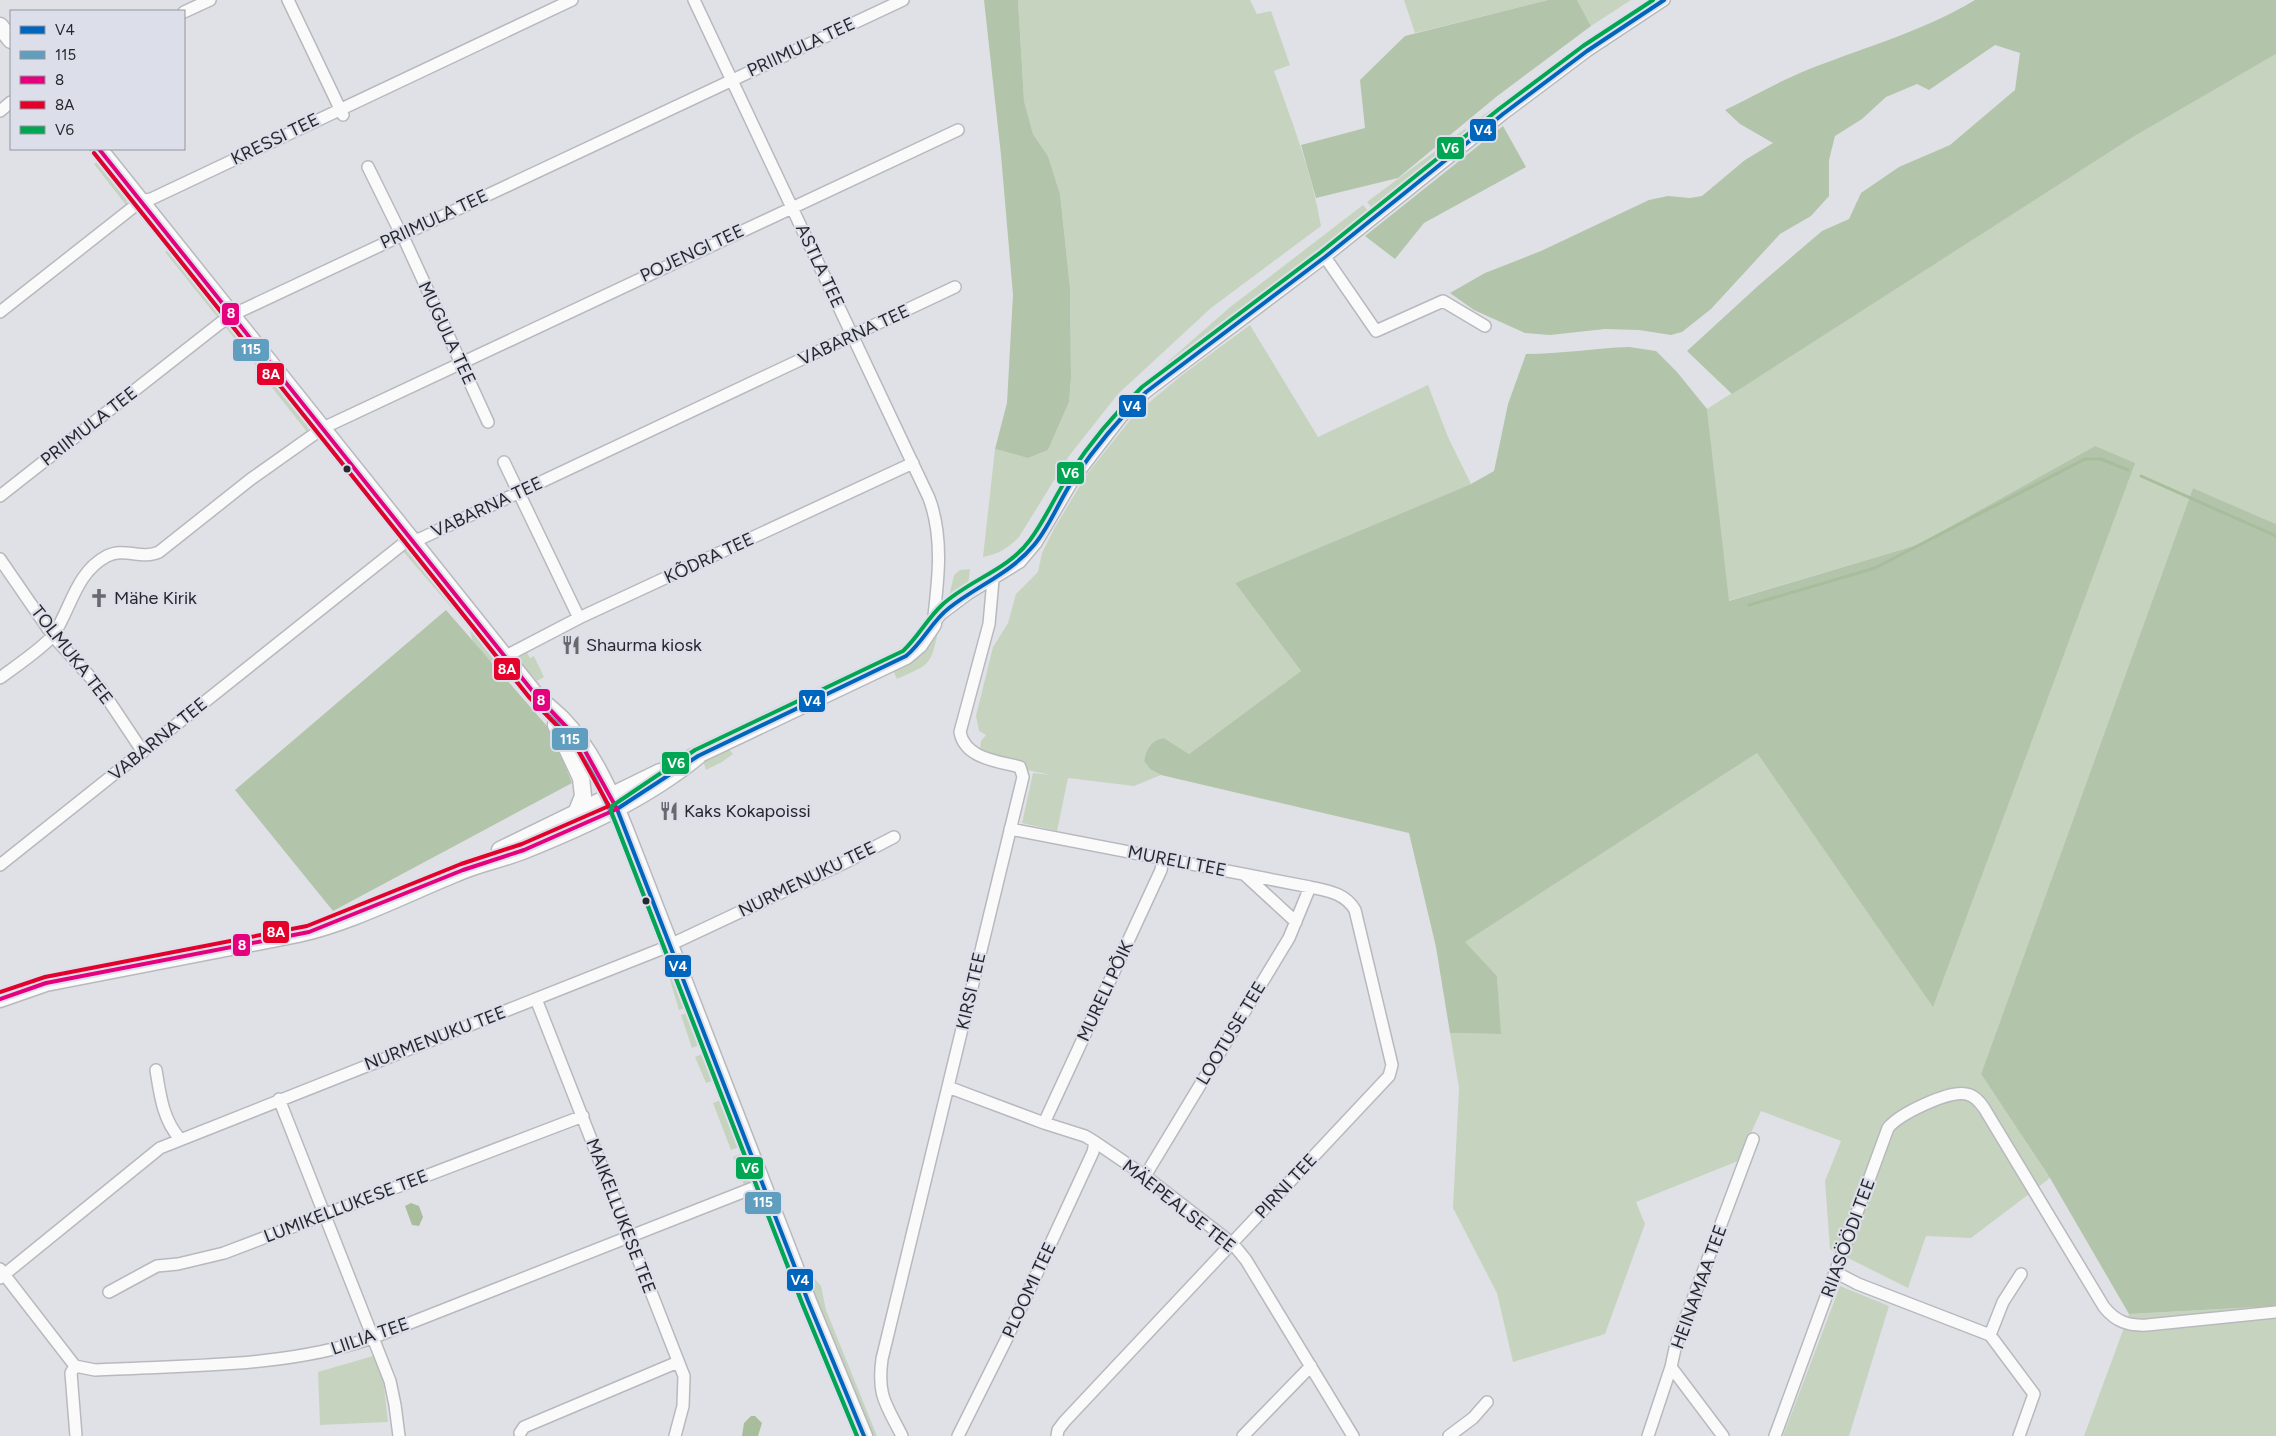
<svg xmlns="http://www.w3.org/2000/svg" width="2276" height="1436" viewBox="0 0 2276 1436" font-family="Figtree,sans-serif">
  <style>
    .green { fill: #c6d4bf }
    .forest { fill: #b2c4aa }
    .water { fill: #a7bd9b }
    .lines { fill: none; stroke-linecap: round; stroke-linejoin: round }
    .stream { stroke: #a7bd9b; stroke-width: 3 }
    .street-casing { stroke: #b8b9bd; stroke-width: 14 }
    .secondary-casing { stroke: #b8b9bd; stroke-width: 19 }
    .street { stroke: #fafafb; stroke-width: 11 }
    .secondary { stroke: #fafafb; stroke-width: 16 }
    .bus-1-casing { stroke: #dcdfea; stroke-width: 8 }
    .bus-2-casing { stroke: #dcdfea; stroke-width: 8 }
    .bus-3-casing { stroke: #dcdfea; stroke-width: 8 }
    .bus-4-casing { stroke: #dcdfea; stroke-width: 8 }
    .bus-5-casing { stroke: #dcdfea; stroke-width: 8 }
    .bus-1 { stroke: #0065bd; stroke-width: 4 }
    .bus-2 { stroke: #5f9ebf; stroke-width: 4 }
    .bus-3 { stroke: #e5007d; stroke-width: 4 }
    .bus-4 { stroke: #e4002b; stroke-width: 4 }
    .bus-5 { stroke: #00a651; stroke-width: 4 }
    .bus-dot { fill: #27282c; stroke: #dcdfea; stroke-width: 2 }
    .labels { text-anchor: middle; stroke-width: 4.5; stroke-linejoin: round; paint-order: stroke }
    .street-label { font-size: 18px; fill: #27282c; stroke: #dcdfea }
    .poi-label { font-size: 18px; fill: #27282c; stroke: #dcdfea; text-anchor: start }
    .line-badge { stroke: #dcdfea; stroke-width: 2 }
    .badge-label { font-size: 14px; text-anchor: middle; font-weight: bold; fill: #fff }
  </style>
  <rect width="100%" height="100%" fill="#e0e1e6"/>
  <path class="green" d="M1018,0H1250L1257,14L1271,11L1290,65L1274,71C1292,122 1312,172 1321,226L1211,308L1118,394L1069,456L1019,537C1008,548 999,554 983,557L995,449L1028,458L1048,450L1069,402L1071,378L1070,286L1060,194L1048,156L1033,134L1024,101Z
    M1404,0H1548L1415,33Z
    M1577,0H1631L1591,26Z
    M2276,54V524L2193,488L1981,1074L2050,1178L1971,1238L1926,1236L1908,1288L1830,1249L1825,1181L1841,1141L1761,1111L1738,1161L1636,1202L1645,1224L1605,1334L1513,1362L1497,1293L1453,1208L1459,1088L1450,1033L1500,1034L1497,976L1464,942L1757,753L1933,1006L2095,446L1917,545L1728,601L1707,409L2133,137Z
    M1532,81L1476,126L1471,124Z
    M1466,128V135L1373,210L1367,202Z
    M99,161L128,197L126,205L94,164Z
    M1363,205L1369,212L1255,302L1168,365L1148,382L1146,381L1229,308Z
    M170,249L219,310L218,318L165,252Z
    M224,325L231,326L268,371L263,375Z
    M1250,325L1318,437L1428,385L1448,437L1471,484L1235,583L1301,671L1189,754L1164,738C1151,740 1146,749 1144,761L1150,769L1161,775L1134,786L1068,778L1057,831L1022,823L1033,773L1051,775L1027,770L1016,760L980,750L981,741L986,735L979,731L976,716L993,647L1008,623L1016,594L1038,572L1042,553L1055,527L1087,474L1134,415L1182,375Z
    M276,379L310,423L307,432L270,385Z
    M409,548L494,656L493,660L479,672L470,629L401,549Z
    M970,569L968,586L949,597L954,575L960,570Z
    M944,618C943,623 939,627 938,632C930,667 930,664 897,679L893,670L934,631Z
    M531,648L532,650L527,653L530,658L534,656L544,677L537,681L519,660V655Z
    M727,747L733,754L722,762L706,770L703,760Z
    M667,952L688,1007L679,1010L662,953Z
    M690,1012L702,1044L692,1048L681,1015Z
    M705,1053L716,1080L706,1083L695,1057Z
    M723,1099L742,1146L731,1150L713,1103Z
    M744,1152L753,1176L752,1182L745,1188L733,1157Z
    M815,1279L821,1286L826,1310L877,1436H871L811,1293Z
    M1840,1286L1889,1306L1849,1436H1783Z
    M2276,1306V1436H2084L2129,1314Z
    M373,1356L383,1377L388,1422L320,1425L318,1372Z"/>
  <path class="forest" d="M984,0H1018L1024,101L1033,134L1048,156L1060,194L1070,287L1071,378L1069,402L1048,450L1028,458L995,449L1007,403L1013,295L1001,155Z
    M1548,0H1577L1591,26L1496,97L1398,178L1316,198L1301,145L1365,128L1360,80L1405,36Z
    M1975,0H2276V54L2133,137L1732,394L1687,351L1759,285L1822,231L1849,219L1861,193L1899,167L1950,145L2015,90L2020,53L1995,45L1929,90L1917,84L1886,97L1862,119L1835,136L1829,160V196L1811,216L1780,234L1711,309L1682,332L1671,335L1639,330L1605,329L1550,335L1525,333L1474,310L1450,293L1485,273L1541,251L1649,200L1668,196L1690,198L1702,196L1745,160L1773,143L1740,124L1725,110C1750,98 1774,84 1800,73C1858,49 1920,33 1975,0Z
    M1503,126L1526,167L1424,223L1395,259L1365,236Z
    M1629,347L1656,351L1677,372L1707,409L1729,601L1917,545L2095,446L2135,463L1933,1007L1757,753L1465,942L1497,976L1501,1034L1450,1033L1436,947L1409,833L1161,775L1150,769L1144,761C1146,749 1151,740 1164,738L1189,754L1301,671L1235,583L1471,484L1494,471L1508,404L1526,354C1561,354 1595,348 1629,347Z
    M2193,488L2276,524V1306L2129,1314L2050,1178L1981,1074Z
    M446,610L552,732L572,783L333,911L235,790Z"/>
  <path class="water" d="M411,1203L419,1206L423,1217L419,1226L412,1225L405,1206Z
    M751,1416H755L762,1423L758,1436H742L744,1423Z"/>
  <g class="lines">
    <path class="stream" d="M2141,476L2276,536
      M1749,605L1875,568L2085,459H2101L2128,470"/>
    <g class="street-casing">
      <path id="street" d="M288,0L343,115
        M694,0L929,498C944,538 938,582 933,624
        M184,12L210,0
        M0,111L11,102
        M368,167L401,234
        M406,243L488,422
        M1325,257L1376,331L1443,301L1485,326
        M0,312L141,201L151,199L572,0
        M504,462L579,618
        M0,496L219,324L232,315L903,0
        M0,559L53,636L101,689L143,752
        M933,624L941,614L969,593L1020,562L1036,543L1075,477L1122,416L1146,392L1325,257L1503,114L1587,51L1664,0
        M506,656L579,618L913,463
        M0,678C13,668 45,647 54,634C71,608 76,572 107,556C124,547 142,560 159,552L251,479L323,428L958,130
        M1010,829L1310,887C1328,891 1345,893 1355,910L1392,1065L1389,1076L1064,1422L1058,1430L1057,1436
        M0,865L404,543L422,538L955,287
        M1245,875L1296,922
        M536,999L684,1376L683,1406L675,1436
        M156,1070C160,1095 163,1120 180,1139
        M948,1087L1044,1123L1085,1136L1095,1142L1145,1176L1233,1244L1246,1260L1353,1436
        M279,1099L390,1381L395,1405L399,1436
        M1044,1123L1161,870L1163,859
        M1145,1176L1289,938L1310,887
        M0,1269L75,1366L95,1370C187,1365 284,1368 372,1338L763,1184
        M1835,1272L1858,1284L1990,1335L2034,1394L2019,1436
        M0,1278L160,1148L659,950L842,864L894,837
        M109,1292L157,1266L178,1264L224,1253L583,1116
        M1990,1335L2003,1302L2021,1274
        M75,1366L71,1373L76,1436
        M1671,1367L1723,1436
        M520,1433L524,1427L678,1362
        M902,1436C886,1404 877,1396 882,1359L1023,777L1020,767C998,761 965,759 960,732L989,624L993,580
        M958,1436L1006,1340L1093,1152L1095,1142
        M1243,1436L1311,1366
        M1449,1436L1473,1418L1487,1402
        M1648,1436L1671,1367L1676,1344L1753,1139
        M1775,1436L1888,1128C1899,1114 1949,1090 1966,1094C1974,1095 1979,1101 1984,1108L2104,1307C2116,1322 2129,1326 2147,1325L2276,1312"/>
    </g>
    <g class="secondary-casing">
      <path id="secondary" d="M0,26L11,40
        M99,149L534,693C543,703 553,710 562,719C593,751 612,796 628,837L808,1301L864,1436
        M556,725L581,778L583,796L577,811
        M689,759L906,656L919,645L933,624
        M500,850L660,772
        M0,999L46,983L298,934C352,922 405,894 457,873C479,863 503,859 525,850C585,826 648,797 698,756"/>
    </g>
    <use href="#street" class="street"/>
    <use href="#secondary" class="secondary"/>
    <g class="bus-1-casing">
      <path id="bus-1" d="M617,809L698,756L906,656C923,642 932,621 949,608C977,586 1011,573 1034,545C1051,525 1060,498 1075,477C1096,446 1120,418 1146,392L1325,257L1503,114L1587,51L1664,0
        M617,809L808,1301L864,1436"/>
    </g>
    <g class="bus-2-casing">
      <path id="bus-2" d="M94,153L529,697L557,723L578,749L595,778L616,824L802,1303L857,1436"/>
    </g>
    <g class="bus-3-casing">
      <path id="bus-3" d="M0,999L46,983L309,932L463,870L524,850L617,809L579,740L534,693L99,149"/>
    </g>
    <g class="bus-4-casing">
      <path id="bus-4" d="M0,992L45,977L307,926L461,864L522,844L609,806L574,743L529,697L94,153"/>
    </g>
    <g class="bus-5-casing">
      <path id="bus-5" d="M857,1436L802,1303L611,811L612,806L695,750L903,651C918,637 927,619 942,605C969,580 1008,570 1030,540C1045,520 1055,496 1069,475C1090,443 1115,413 1142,387L1321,252L1499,109L1583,46L1653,0"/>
    </g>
    <use href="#bus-1" class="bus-1"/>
    <use href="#bus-2" class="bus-2"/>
    <use href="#bus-3" class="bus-3"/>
    <use href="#bus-4" class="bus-4"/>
    <use href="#bus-5" class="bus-5"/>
  </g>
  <defs>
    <g id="church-bare" transform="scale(1.5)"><path d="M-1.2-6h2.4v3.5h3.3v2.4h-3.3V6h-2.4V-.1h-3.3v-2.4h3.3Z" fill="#68696d" stroke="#dcdfea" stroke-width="2.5" paint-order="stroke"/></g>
    <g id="restaurant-bare" transform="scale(1.5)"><path d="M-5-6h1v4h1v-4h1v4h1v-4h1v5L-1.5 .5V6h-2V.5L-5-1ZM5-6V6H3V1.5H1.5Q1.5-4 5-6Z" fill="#68696d" stroke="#dcdfea" stroke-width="2.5" paint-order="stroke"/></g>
  </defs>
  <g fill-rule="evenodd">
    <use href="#church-bare" x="99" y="598"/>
    <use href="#restaurant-bare" x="571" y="645"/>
    <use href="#restaurant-bare" x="669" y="811"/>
  </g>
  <g class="bus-dot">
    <circle cx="347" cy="469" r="4.5"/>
    <circle cx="646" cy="901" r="4.5"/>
  </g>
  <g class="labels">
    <g class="street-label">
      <text transform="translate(801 47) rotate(-25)" y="6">PRIIMULA TEE</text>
      <text transform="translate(275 139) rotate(-26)" y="6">KRESSI TEE</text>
      <text transform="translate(434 219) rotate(-25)" y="6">PRIIMULA TEE</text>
      <text transform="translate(692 253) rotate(-25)" y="6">POJENGI TEE</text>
      <text transform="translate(820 266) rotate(65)" y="6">ASTLA TEE</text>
      <text transform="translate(447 333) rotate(65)" y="6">MUGULA TEE</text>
      <text transform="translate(854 335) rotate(-25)" y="6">VABARNA TEE</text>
      <text transform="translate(89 426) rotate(-38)" y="6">PRIIMULA TEE</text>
      <text transform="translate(487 507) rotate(-25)" y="6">VABARNA TEE</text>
      <text transform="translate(709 558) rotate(-25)" y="6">KÕDRA TEE</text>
      <text transform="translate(72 655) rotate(52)" y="6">TOLMUKA TEE</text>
      <text transform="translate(158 739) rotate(-39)" y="6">VABARNA TEE</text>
      <text transform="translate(1177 861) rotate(11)" y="6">MURELI TEE</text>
      <text transform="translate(807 879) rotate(-26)" y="6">NURMENUKU TEE</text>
      <text transform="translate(971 991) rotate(-77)" y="6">KIRSI TEE</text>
      <text transform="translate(1105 991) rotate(-65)" y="6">MURELI PÕIK</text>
      <text transform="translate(1231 1033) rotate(-59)" y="6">LOOTUSE TEE</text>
      <text transform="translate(435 1038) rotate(-21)" y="6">NURMENUKU TEE</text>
      <text transform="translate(1286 1186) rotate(-47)" y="6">PIRNI TEE</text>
      <text transform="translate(346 1206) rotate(-21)" y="6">LUMIKELLUKESE TEE</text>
      <text transform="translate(1179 1206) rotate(38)" y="6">MÄEPEALSE TEE</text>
      <text transform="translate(621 1216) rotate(69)" y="6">MAIKELLUKESE TEE</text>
      <text transform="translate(1848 1238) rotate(-70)" y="6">RIIASÖÖDI TEE</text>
      <text transform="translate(1699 1287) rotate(-70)" y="6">HEINAMAA TEE</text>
      <text transform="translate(1029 1290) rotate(-65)" y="6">PLOOMI TEE</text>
      <text transform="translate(370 1336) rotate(-19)" y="6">LIILIA TEE</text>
    </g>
    <g class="poi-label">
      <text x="114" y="604">Mähe Kirik</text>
      <text x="586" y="651">Shaurma kiosk</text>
      <text x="684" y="817">Kaks Kokapoissi</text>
    </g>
  </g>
  <g class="line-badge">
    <rect x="1469" y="118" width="28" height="24" rx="5" fill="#0065bd"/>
    <rect x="1436" y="136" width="29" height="24" rx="5" fill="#00a651"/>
    <rect x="221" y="302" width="19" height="24" rx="5" fill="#e5007d"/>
    <rect x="232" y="338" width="38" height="24" rx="5" fill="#5f9ebf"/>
    <rect x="256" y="362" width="29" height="24" rx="5" fill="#e4002b"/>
    <rect x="1118" y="394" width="29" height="24" rx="5" fill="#0065bd"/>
    <rect x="1056" y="461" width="29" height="24" rx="5" fill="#00a651"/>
    <rect x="493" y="657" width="28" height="24" rx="5" fill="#e4002b"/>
    <rect x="532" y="688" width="19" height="24" rx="5" fill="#e5007d"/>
    <rect x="798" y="689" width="28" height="24" rx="5" fill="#0065bd"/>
    <rect x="551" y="727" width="38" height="24" rx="5" fill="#5f9ebf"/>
    <rect x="661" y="751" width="29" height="24" rx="5" fill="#00a651"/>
    <rect x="262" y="920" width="28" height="24" rx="5" fill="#e4002b"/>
    <rect x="232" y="933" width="19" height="24" rx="5" fill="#e5007d"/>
    <rect x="664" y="954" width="28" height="24" rx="5" fill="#0065bd"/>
    <rect x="735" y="1156" width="29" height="24" rx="5" fill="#00a651"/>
    <rect x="744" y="1191" width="38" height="24" rx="5" fill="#5f9ebf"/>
    <rect x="786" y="1268" width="28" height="24" rx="5" fill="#0065bd"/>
  </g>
  <g class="badge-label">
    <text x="1483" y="135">V4</text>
    <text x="1450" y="153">V6</text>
    <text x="231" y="318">8</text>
    <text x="251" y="354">115</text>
    <text x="271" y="379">8A</text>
    <text x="1132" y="411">V4</text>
    <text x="1070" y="478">V6</text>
    <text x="507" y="674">8A</text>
    <text x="541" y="705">8</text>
    <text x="812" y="706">V4</text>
    <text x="570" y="744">115</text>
    <text x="676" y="768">V6</text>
    <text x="276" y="937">8A</text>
    <text x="242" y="950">8</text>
    <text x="678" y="971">V4</text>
    <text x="750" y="1173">V6</text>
    <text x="763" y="1207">115</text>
    <text x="800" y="1285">V4</text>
  </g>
  <rect x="10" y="10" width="175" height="140" fill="#dcdfea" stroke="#94969e"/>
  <rect x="20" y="26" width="25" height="8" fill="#0065bd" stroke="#94969e"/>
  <text x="55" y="35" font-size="15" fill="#27282c">V4</text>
  <rect x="20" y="51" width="25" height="8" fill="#5f9ebf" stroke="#94969e"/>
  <text x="55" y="60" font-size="15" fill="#27282c">115</text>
  <rect x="20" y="76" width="25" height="8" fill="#e5007d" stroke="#94969e"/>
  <text x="55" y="85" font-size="15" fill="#27282c">8</text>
  <rect x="20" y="101" width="25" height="8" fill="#e4002b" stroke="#94969e"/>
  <text x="55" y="110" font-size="15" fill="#27282c">8A</text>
  <rect x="20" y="126" width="25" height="8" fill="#00a651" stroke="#94969e"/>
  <text x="55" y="135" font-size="15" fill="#27282c">V6</text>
</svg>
